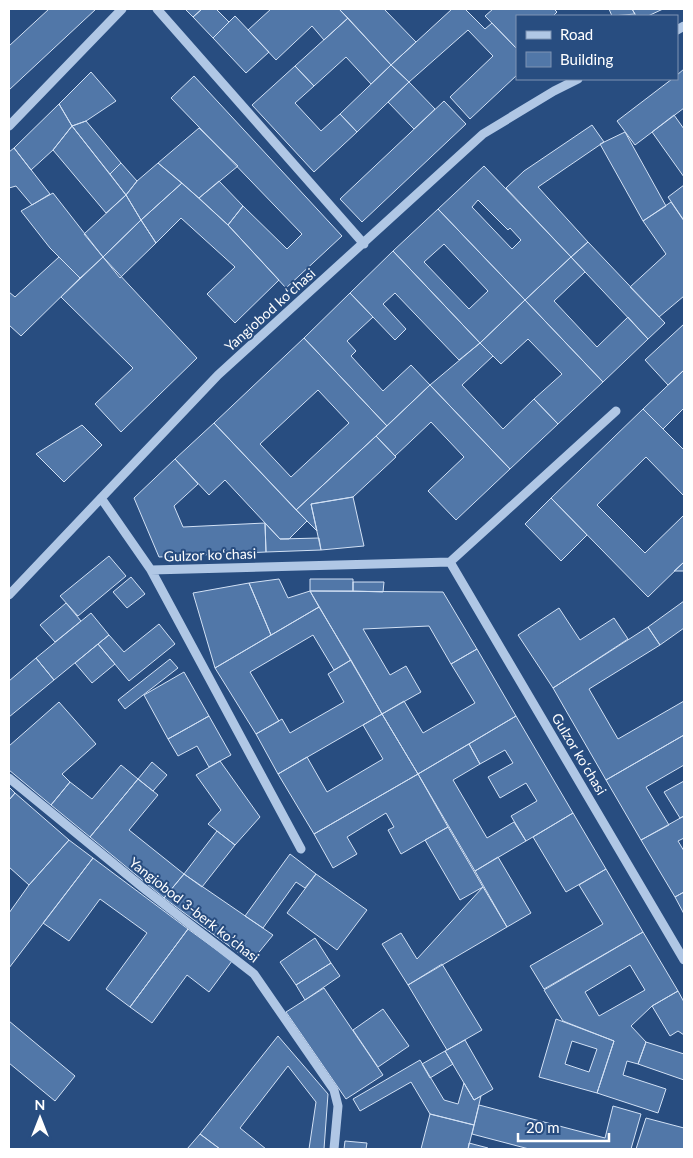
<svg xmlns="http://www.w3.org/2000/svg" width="693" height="1158" viewBox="0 0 693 1158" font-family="Lato,sans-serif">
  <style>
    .building { fill: #5177a8; stroke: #d2e1f5; fill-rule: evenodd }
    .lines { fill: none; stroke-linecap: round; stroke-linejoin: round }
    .minor { stroke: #b0c7e5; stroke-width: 9 }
    .labels { text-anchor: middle; stroke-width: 4; stroke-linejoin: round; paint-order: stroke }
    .street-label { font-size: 14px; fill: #fff; stroke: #284d80 }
  </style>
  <rect width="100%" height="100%" fill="#284d80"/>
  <path class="building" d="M49,9H96L9,90V46Z
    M185,9H202L193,17Z
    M202,9H216L229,22L213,38L193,17Z
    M271,9H339L348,18L324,40L312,26L276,60L248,30Z
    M339,9H384L416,42L391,65Z
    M452,9H465L485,29L492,23L517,49V75L470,119L450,97L493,56L468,30L409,82L391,65Z
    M493,9H554L557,12L553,16H517V49L485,16Z
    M609,9H632L635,14L612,16Z
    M632,9H663L648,16H636Z
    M235,16L269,52L246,73L213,38Z
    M348,18L391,65L371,84L346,57L314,86L295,66Z
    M391,65L409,82L357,132L340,114Z
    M295,66L314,86L295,103L321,131L340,114L357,132L314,172L252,105Z
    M684,69V108L635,145L617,121L672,79H677V75Z
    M91,72L116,101L86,121L72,126L59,104Z
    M194,76L342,236L286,288L228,225L243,206L287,249L302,234L171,98Z
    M409,82L435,109L414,129L388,102Z
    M444,101L466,124L362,222L340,199Z
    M59,104L72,126L53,150L31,170L14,148Z
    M674,115L684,129V177L652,132Z
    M86,121L121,163L110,174L72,126Z
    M592,125L604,142L538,187L588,242L571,257L506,188L524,171Z
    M72,126L126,195L106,213L53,150Z
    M199,128L238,166L199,198L158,163Z
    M625,132L666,206L643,221L600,144Z
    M14,148L50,194L32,205L16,186L9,188V152Z
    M121,163L137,181L126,195L110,174Z
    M158,163L182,183L141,220L126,195L137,181Z
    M484,166L571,257L525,300L438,209ZM478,200L508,230L510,228L521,240L512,249L472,207Z
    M219,181L243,206L228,225L199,198Z
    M182,183L228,225L279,280L235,323L207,294L235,267L181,218L156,243L141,220Z
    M684,185V219H683L668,197Z
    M53,193L103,257L80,278L50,248L21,211Z
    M126,195L141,220L103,257L84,234Z
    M671,202L684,221V296L659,317L630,287L666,254L643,221Z
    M438,209L525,300L480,343L393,251ZM444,244L488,291L469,309L424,262Z
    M141,220L156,243L120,278L103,257Z
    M588,242L665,323L648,339L571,257Z
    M393,251L480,343L459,360L395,293L383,304L406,329L395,340L350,293Z
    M59,257L80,278L21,336L9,325V292L15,297Z
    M103,257L197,358L121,432L95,404L133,368L61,297Z
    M571,257L585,272L554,301L597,347L628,317L648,339L603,382L525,300Z
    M350,293L373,317L347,341L356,351L351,356L383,391L411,365L430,385L387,426L304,338Z
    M525,300L603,382L558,424L534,399L562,374L528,339L501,364L480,343Z
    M684,324V370L668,385L645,360Z
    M304,338L387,426L296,510L214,423ZM318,390L349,423L291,477L260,444Z
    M480,343L493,356L462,385L503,429L534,399L558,424L510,469L430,385Z
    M684,370V408L663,429L643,409Z
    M430,385L510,469L456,520L428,491L464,457L431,422L395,456L376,436Z
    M643,409L684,450V496L646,457L597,505L645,553L684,515V562L648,597L551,498Z
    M214,423L307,521L289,539H280L225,480L209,495L175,459Z
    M82,425L102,445L64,482L36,454Z
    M376,436L396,457L353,497L311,504L317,531L296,510Z
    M175,459L198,484L174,506L183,527L265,523L266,552L159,557L134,498Z
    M353,497L364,546L321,550L311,504Z
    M551,498L587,535L561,561L525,524Z
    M265,523L280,539L319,538L321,550L266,552Z
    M109,556L126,576L78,616L60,596Z
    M684,562V571H674Z
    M131,577L145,594L127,608L113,592Z
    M279,579L288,598L310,591L319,607L271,635L249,583Z
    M310,579H353V591H310Z
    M353,582H384L383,592L353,591Z
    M249,583L271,635L215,668L193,593Z
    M310,591L443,592L477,649L451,664L429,626L363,629L390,675L406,666L421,692L382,714Z
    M684,601V628L660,645L648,627Z
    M66,603L81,621L55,642L40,625Z
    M319,607L351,660L334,670L313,635L250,672L279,721L256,734L215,668Z
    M559,608L580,640L614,618L628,639L553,688L518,635Z
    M91,613L109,635L54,680L36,658Z
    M159,624L175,644L129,681L98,644L109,635L124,652Z
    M648,627L660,645L589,689L618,739L684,701V735L606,780L553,688Z
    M98,644L115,664L92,683L75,663Z
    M477,649L516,716L418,774L382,714L404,701L423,733L475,703L451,664Z
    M36,658L54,680L9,717V681Z
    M170,659L178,668L125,709L118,700Z
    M351,660L382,714L278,774L256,734L282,719L290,733L344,702L328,674Z
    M184,672L209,716L168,739L144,695Z
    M59,702L96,744L62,774L70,782L51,805L9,770V746Z
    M382,714L418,774L314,834L278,774L307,757L327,792L383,759L363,725Z
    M209,716L231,755L209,767L197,746L178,756L168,739Z
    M516,716L573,813L526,841L511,816L537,801L526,783L500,798L488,777L513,763L505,750L480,764L469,744Z
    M684,735V765L646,787L669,825L641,840L606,780Z
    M469,744L480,764L453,780L487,838L514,822L526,841L475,871L418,774Z
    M220,761L260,817L235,845L208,824L221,810L196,775Z
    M152,762L167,775L153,791L138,779Z
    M121,765L138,779L90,837L51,805L70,782L92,799Z
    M418,774L448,827L401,854L388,830L394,827L386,813L347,837L357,854L333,868L314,834Z
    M138,779L158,795L129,830L184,874L164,898L90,837Z
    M684,781V816L680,818L664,792Z
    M9,787L15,793L9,800Z
    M15,793L69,840L29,885L9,867V800Z
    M573,813L606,869L566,892L533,837Z
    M684,816V838L678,841L684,851V892L675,897L641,840Z
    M448,827L483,887L460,900L425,840Z
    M217,831L235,845L202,887L184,874Z
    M69,840L93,858L9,968V913L29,885Z
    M290,854L316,874L305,888L296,882L263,928L245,916Z
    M498,857L531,913L507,927L475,871Z
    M93,858L188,929L130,1007L106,989L147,933L100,899L69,941L43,923Z
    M606,869L643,932L544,989L530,966L603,924L579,885Z
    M184,874L273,935L251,962L164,898Z
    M316,874L367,910L337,950L287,913Z
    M483,887L507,927L408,985L382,944L401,933L417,959Z
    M684,892V914L675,897Z
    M188,929L232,961L209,992L187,975L152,1023L130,1007Z
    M643,932L678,991L652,1006L631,1026L646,1042L638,1064L627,1061L623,1075L666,1089L658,1113L597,1093L614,1041L563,1021L544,990ZM630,965L645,990L599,1016L585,992Z
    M315,938L331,963L296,985L280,962Z
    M331,963L340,976L305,1000L296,985Z
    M442,964L482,1030L447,1050L408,985Z
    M324,988L383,1075L346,1099L286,1012Z
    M678,991L684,1002V1035L678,1031L670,1036L652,1006Z
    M383,1009L409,1046L378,1067L353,1030Z
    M556,1019L614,1041L597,1093L539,1077ZM572,1041L597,1049L589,1072L565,1064Z
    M9,1021L75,1076L55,1101L9,1063Z
    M278,1036L328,1094L324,1149H309L316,1102L288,1066L240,1128L266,1149H220L200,1134Z
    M465,1040L493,1089L474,1100L445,1051Z
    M646,1042L684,1054V1080L638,1064Z
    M445,1051L453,1064L430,1078L422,1064Z
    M420,1060L444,1100L458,1104L464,1083L474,1100L481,1096L474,1125L430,1114L411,1082L360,1111L353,1099Z
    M479,1105L605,1138L613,1106L641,1114L631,1149H529L472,1134Z
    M430,1114L474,1125L468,1149H421Z
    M646,1118L684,1128V1149H636Z
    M200,1134L220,1149H187Z
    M345,1141L367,1143L366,1149H344Z
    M469,1143L488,1148V1149H468Z"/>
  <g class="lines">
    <path class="minor" d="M157,9L364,244
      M677,30L684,26
      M9,126L122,9
      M101,498L151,570L301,849
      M450,562L616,411
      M151,570L450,562L684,960
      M9,595L218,375L483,134L554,91L578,79
      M9,778L147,891L254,974L334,1090L338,1106L334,1149"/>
  </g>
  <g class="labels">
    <g class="street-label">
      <text transform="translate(270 310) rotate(-42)" y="5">Yangiobod koʻchasi</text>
      <text transform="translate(210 555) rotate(-2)" y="5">Gulzor koʻchasi</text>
      <text transform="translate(579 754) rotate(59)" y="5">Gulzor koʻchasi</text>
      <text transform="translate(194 910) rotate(38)" y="5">Yangiobod 3-berk koʼchasi</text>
    </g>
  </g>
  <rect width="693" height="1158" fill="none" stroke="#ffffff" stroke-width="20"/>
  <rect x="516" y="15" width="162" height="65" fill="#284d80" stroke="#7e94b3"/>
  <rect x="526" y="31" width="25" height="8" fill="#b0c7e5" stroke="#7e94b3"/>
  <text x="560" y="40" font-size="15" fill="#ffffff">Road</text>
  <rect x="526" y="52" width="25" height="15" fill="#5177a8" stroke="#7e94b3"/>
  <text x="560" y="65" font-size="15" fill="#ffffff">Building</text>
  <g transform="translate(40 1118)" stroke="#284d80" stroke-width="4" paint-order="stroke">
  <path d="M0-4L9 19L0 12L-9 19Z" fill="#ffffff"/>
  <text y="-8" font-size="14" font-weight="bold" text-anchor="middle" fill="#ffffff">N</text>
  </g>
  <path d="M518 1133v8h91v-8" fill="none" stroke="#ffffff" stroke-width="2.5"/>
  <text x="526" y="1133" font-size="15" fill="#ffffff" stroke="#284d80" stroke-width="4" paint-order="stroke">20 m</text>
</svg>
